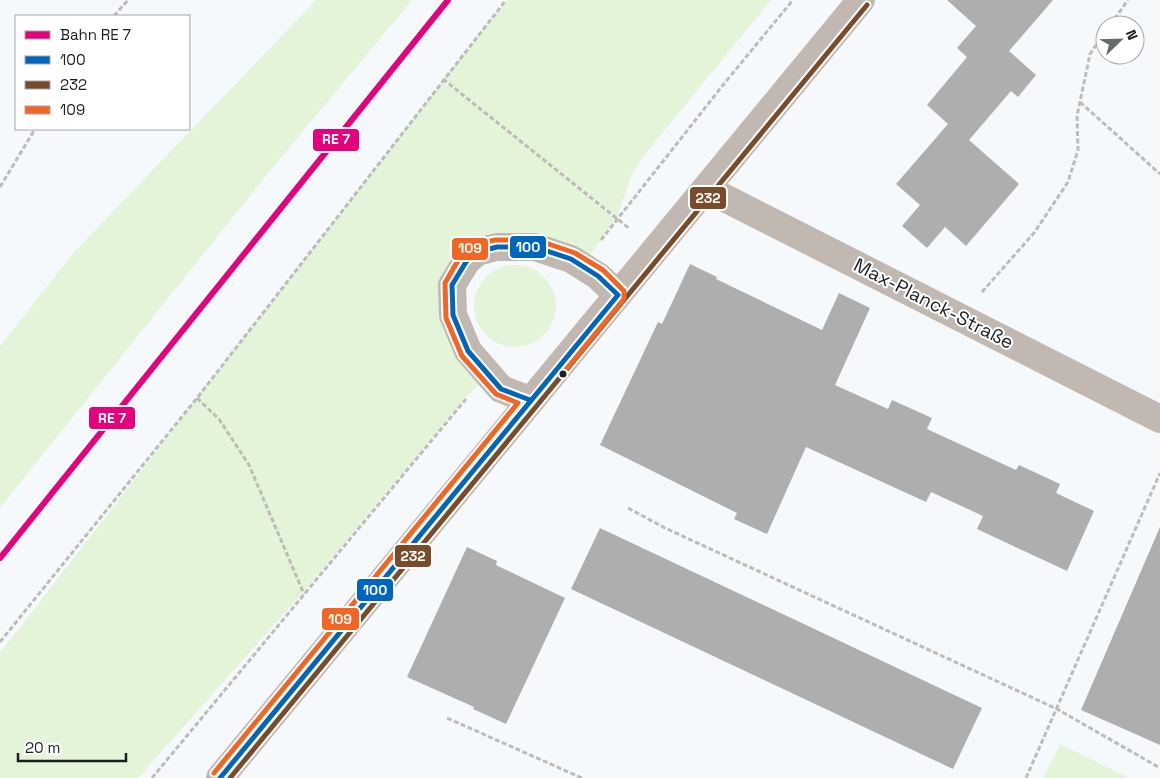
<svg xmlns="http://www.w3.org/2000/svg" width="1160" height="778" viewBox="0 0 1160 778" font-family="'Space Grotesk',sans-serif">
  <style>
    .green { fill: #e3f4d8 }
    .building { fill: #aeaeae }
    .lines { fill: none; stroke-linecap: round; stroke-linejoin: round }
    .path { stroke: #bfbbb8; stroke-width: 3; stroke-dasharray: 5 2.5; stroke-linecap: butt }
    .street { stroke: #c1b8b1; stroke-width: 28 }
    .bus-1-casing { stroke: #fff; stroke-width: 9 }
    .bus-2-casing { stroke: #fff; stroke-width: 9 }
    .bus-3-casing { stroke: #fff; stroke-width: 9 }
    .bus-1 { stroke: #0065bd; stroke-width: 5 }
    .bus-2 { stroke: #7a4b2a; stroke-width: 5 }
    .bus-3 { stroke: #f26522; stroke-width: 5 }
    .rail-1-casing { stroke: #fff; stroke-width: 10 }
    .rail-1 { stroke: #e5007d; stroke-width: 6 }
    .bus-dot { fill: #1c1f22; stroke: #fff; stroke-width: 2 }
    .labels { text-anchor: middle; stroke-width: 4; stroke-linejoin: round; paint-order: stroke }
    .street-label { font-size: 19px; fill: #1c1f22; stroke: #fff }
    .line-badge { stroke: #fff; stroke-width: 2 }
    .badge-label { font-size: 14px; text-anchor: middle; font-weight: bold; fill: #fff }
  </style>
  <rect width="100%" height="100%" fill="#f6f9fc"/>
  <path class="green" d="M316,0H412L274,166L0,508V346L75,251Z
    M507,0H771L646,153L632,174L617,217L532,150L615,219L583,266L497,247L452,284L488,376L466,397L306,589L138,778H0V653L443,81L529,148L444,79Z
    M474 306a41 41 0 1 1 82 0a41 41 0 1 1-82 0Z
    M1060,744L1129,778H1043Z"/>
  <path class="building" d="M947,0H1053L1009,51L1036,75L1018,97L1011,91L969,140L1019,184L966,246L945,227L927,248L902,226L920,205L896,184L948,124L927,105L967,57L957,48L976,26Z
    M690,264L717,277L716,279L822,330L839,293L870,308L835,385L888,409L892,400L932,418L927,429L1016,470L1019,465L1060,484L1056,493L1094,511L1067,571L977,529L983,516L931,492L926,502L806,447L767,534L734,519L737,513L600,445L658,322L662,324Z
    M1160,527V745L1081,710Z
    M600,528L982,708L953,769L571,589Z
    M467,547L497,561L496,565L565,598L506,724L473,709L474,707L407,677Z"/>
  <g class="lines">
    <path class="path" d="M114,16L128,0
      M1110,25L1128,0
      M443,79L630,229
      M1080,102L1160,174
      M0,187L35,129
      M601,240L723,85L793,0
      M982,292L1034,233L1068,182L1078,150L1077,116L1090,54L1105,32
      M197,398L219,419L249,465L304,594
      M628,508L665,528L1057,709L1160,768
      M0,642L197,398L506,0
      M447,718L582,778
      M152,778L466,399
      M1026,778L1160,473"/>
    <path class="street" d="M707,189L1160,419
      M530,400L501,389L468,351L453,315L452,285L466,262L477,252L497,247H535L571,259L598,276L618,295
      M220,778L861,0"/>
    <g class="bus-1-casing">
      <path id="bus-1" d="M220,778L618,295L598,276L571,259L535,247H497L477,252L466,262L452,285L453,315L468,351L501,389L530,400"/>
    </g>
    <g class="bus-2-casing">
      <path id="bus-2" d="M230,778L867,5"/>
    </g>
    <g class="bus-3-casing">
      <path id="bus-3" d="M214,773L518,403L496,394L462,356L446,318L445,283L460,257L474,245L495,240H537L575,253L603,270L624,291V299L564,372"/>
    </g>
    <use href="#bus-1" class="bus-1"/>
    <use href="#bus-2" class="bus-2"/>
    <use href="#bus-3" class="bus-3"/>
    <g class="rail-1-casing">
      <path id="rail-1" d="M0,558L448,0"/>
    </g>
    <use href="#rail-1" class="rail-1"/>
  </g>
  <circle class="bus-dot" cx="563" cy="374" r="4.5"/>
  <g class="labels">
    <g class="street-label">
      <text transform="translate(934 303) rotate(27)" y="7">Max-Planck-Straße</text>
    </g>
  </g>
  <g class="line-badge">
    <rect x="312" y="128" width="48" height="24" rx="5" fill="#e5007d"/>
    <rect x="689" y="186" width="38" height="24" rx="5" fill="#7a4b2a"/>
    <rect x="509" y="235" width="38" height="24" rx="5" fill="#0065bd"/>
    <rect x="451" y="237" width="38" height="24" rx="5" fill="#f26522"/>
    <rect x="88" y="406" width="48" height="24" rx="5" fill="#e5007d"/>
    <rect x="394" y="544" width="38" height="24" rx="5" fill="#7a4b2a"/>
    <rect x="356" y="578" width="38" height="24" rx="5" fill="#0065bd"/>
    <rect x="321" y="607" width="39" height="24" rx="5" fill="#f26522"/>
  </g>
  <g class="badge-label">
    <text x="336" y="144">RE 7</text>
    <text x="708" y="203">232</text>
    <text x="528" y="252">100</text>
    <text x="470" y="253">109</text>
    <text x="112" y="423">RE 7</text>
    <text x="413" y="561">232</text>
    <text x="375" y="595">100</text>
    <text x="340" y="624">109</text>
  </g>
  <rect x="15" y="15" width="175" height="115" fill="#ffffff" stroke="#a4a5a7"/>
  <rect x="25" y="31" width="25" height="8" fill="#e5007d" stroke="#a4a5a7"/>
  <text x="60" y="40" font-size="15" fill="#1c1f22">Bahn RE 7</text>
  <rect x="25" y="56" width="25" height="8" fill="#0065bd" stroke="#a4a5a7"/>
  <text x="60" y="65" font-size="15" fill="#1c1f22">100</text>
  <rect x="25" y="81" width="25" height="8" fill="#7a4b2a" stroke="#a4a5a7"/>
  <text x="60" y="90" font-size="15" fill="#1c1f22">232</text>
  <rect x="25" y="106" width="25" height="8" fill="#f26522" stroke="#a4a5a7"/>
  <text x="60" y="115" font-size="15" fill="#1c1f22">109</text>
  <g transform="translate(1120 40) rotate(67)"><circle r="24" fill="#ffffff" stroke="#a4a5a7"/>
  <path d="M0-4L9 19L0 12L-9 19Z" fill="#686b6e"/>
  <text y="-8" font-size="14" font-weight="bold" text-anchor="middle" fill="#1c1f22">N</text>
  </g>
  <path d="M18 753v8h108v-8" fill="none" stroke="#1c1f22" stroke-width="2.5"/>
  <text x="25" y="753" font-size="15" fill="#1c1f22" stroke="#ffffff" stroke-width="4" paint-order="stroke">20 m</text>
</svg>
